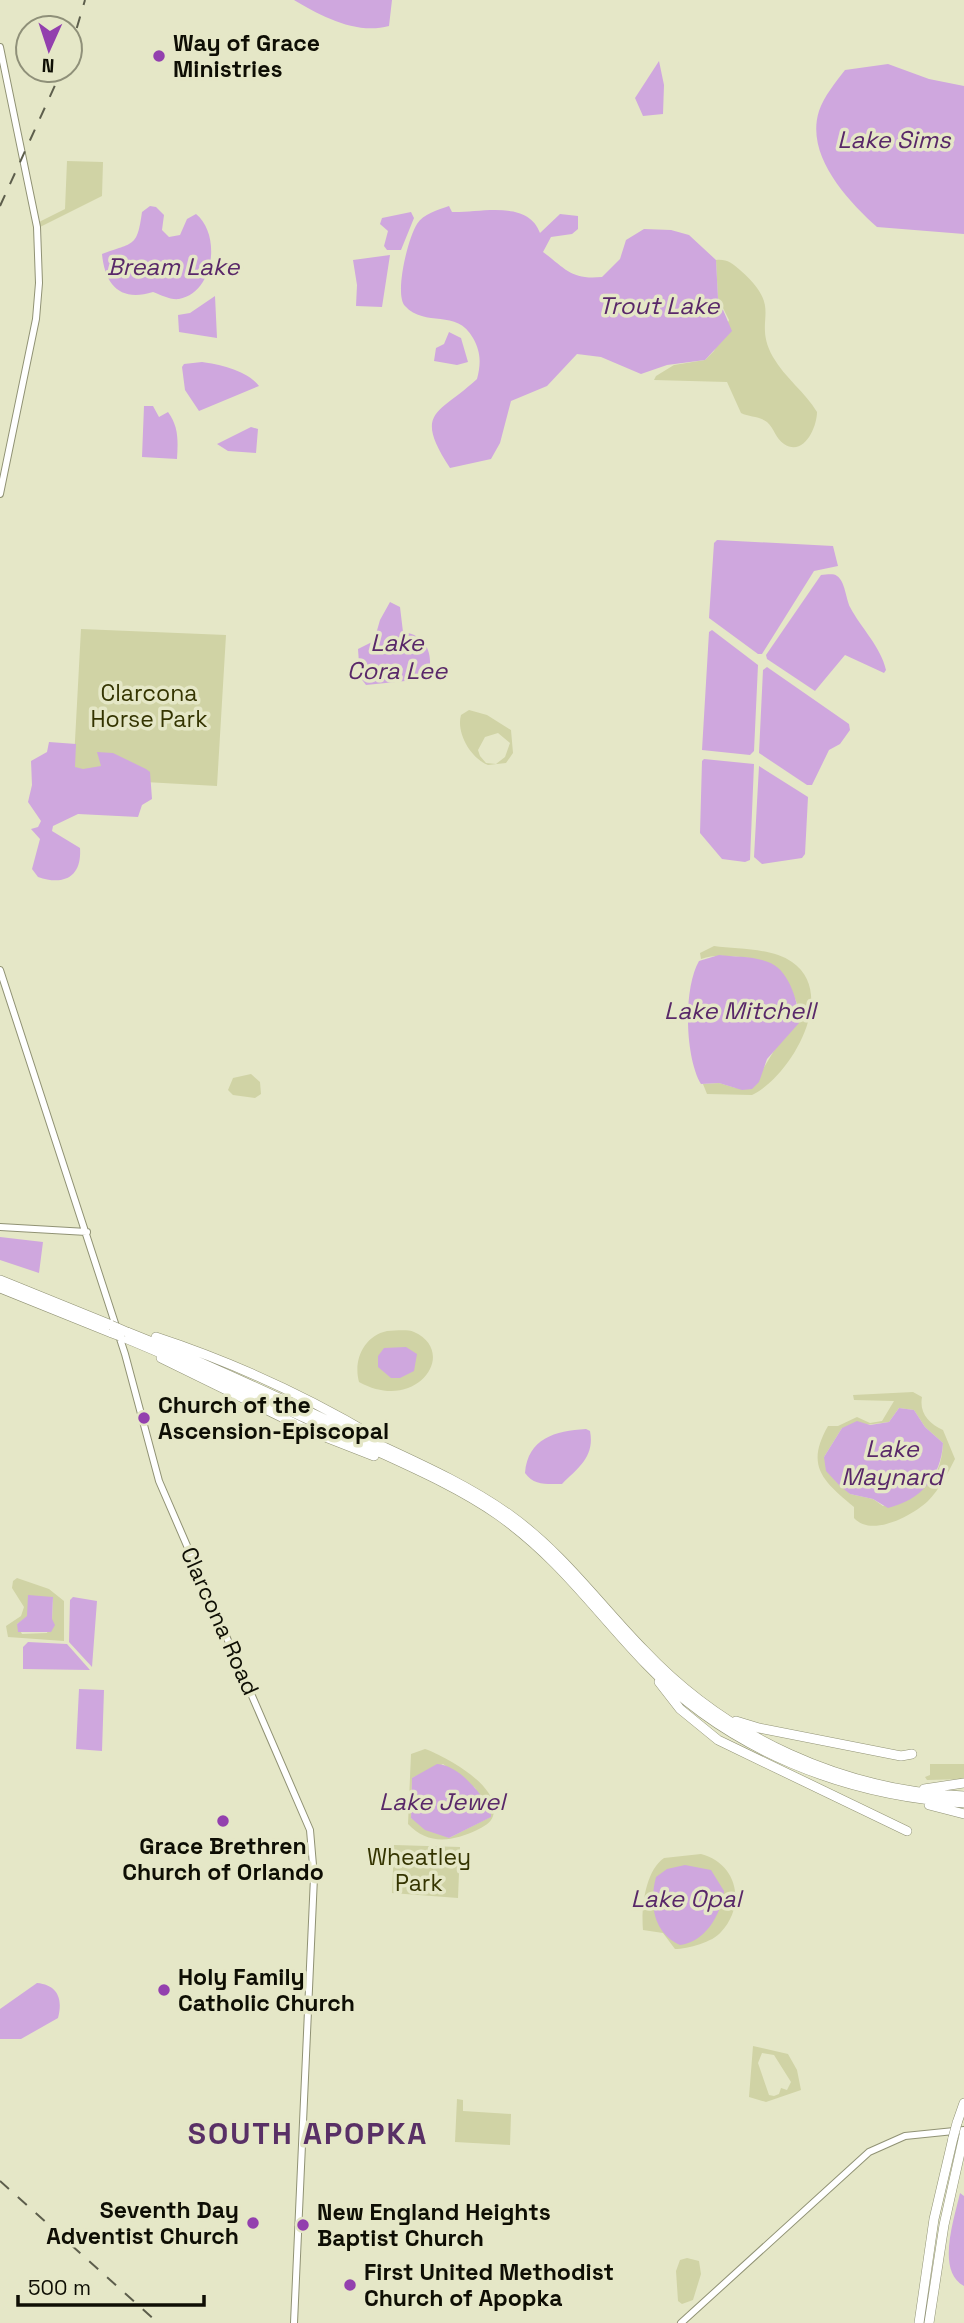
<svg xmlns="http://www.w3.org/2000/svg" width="964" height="2323" viewBox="0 0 964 2323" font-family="'Space Grotesk',sans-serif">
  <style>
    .green { fill: #d0d3a5; fill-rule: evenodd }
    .water { fill: #cfa7de }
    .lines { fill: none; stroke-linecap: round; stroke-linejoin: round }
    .secondary-casing { stroke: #909274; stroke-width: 8 }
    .highway-casing { stroke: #909274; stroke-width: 10 }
    .secondary { stroke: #fff; stroke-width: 6 }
    .highway { stroke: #fff; stroke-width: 9 }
    .rail { stroke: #5d5e4c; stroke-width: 2; stroke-dasharray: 12 12; stroke-linecap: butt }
    .highway-bridge-casing { stroke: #909274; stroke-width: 10; stroke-linecap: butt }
    .highway-bridge { stroke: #fff; stroke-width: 9 }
    .poi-dot { fill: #9340ae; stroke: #e5e7c7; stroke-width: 2.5 }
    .labels { text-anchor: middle; stroke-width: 7; stroke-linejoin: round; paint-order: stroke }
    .poi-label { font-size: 23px; font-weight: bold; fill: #0e0e04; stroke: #e5e7c7; text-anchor: start }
    .park-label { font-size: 23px; fill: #343400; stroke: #e5e7c7 }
    .street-label { font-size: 23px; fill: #0e0e04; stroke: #e5e7c7 }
    .water-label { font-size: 24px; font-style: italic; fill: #592869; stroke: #e5e7c7 }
    .district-label { font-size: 30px; font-weight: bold; letter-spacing: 2px; fill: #593066; stroke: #e5e7c7 }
  </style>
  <rect width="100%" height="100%" fill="#e5e7c7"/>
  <path class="green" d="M67,161L103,162L102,196L40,227L39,222L65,209Z
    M716,260C727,259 732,263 740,270C786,310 751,318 773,357C785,378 805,392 817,412C817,427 804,457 784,444C776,439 774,428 767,422C759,416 749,417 741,413L727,382L654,380L656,376L674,365L705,360L714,351L729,320L718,298Z
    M81,629L226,635L217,786L73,778Z
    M469,710L487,715L511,730L513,753L506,763L488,765C470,758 456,732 461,715ZM498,733L510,743L505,757L496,764L486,763L480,756L478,750L485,737Z
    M714,946C737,949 772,948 792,962C839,994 790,1077 752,1095L707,1094L703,1084L719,1083L736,1088L763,1069L799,1009C787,974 778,961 741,957C727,956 714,954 701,959L700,953Z
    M251,1074L260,1082L261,1094L255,1098L233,1095L228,1090L233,1078Z
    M387,1331C395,1331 407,1329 414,1332C459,1352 417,1414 359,1382C353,1360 364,1336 387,1331Z
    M913,1392L922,1397C919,1413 929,1424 943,1430L955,1459C948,1473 939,1490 928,1501C913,1515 872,1538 854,1518V1507C823,1481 805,1466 828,1426H838L857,1417L870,1423L882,1421L894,1401L854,1400L853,1395ZM899,1408L914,1410L925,1427L943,1443C941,1487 918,1492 883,1506L873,1499L850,1494L824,1457L842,1428L889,1422Z
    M17,1578L49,1589L64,1601V1641L8,1637L6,1626L21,1616L24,1607L12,1588L13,1581ZM53,1598L52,1620L47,1633L22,1634L17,1624Z
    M425,1749C445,1756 503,1787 493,1816C491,1823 483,1827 477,1830C454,1841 428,1846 408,1824L411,1754ZM443,1764L475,1788L490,1817L449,1838L411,1818L412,1778Z
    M930,1764H964V1779L927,1780L925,1777L930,1775Z
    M394,1845L460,1847L458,1898L392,1893Z
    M701,1854C738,1864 746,1905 721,1932C713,1942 688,1949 675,1949L663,1933L643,1930C641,1909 645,1871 664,1858Z
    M753,2046L788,2054L797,2070L801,2090L766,2102L749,2097ZM762,2053L774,2055L791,2082L787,2090L781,2088L779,2094L774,2096L769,2095L758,2063Z
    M457,2099L463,2100V2111L511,2114L510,2145L455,2142Z
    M687,2258L699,2261L701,2274L693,2300L682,2304L678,2301L676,2271L680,2260Z"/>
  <path class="water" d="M294,0H392L389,26C356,35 321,16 294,0Z
    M659,61L664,85L663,114L643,116L635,98Z
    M888,64L929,79L964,86V234L877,227C847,200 805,155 819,111C824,96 836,82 845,70Z
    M150,206L156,207L164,215L162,230L169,237L180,235L187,219L196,214C221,234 215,292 179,299C170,300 161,295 153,292C121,302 105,286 102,254C134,242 137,248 142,212Z
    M449,206L452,212C479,213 528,199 540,233L560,214L578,216V229L572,234L551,237L543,252C566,269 571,280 602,277L620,259L626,240L644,229L671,230L689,235L716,260L718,298L732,331L705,360L667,365L641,374L601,357L577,354L547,386L511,401L500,443L491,459L450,468C413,411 438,415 477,379C481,364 481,352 473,338C457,308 425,328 405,306C394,294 408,238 417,224C423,214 438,210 449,206Z
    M411,212L414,218L401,250H387L384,246L388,231L380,224L382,218Z
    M390,255L382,307L356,306L357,285L353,260Z
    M215,296L217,338L179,332L178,315L190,313Z
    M449,332L461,338L468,362L457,365L434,361L436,348L444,344Z
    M202,362C219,364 248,371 259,386L199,411L185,390L182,367L184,364Z
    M144,406H153L159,417L168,412C179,427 178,441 177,459L142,457Z
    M251,427L258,429L256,453L228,451L217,444Z
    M717,540L833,546L838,566L814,571L762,654H758L709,618L714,543Z
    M821,575C826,575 833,573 837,576C845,581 846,599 850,607C861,628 881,647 886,670L884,673L845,655L815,691L767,659L766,655Z
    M390,602L400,607L403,632C420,634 431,646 430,664L415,680L366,685L360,677L358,649L374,641L380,620Z
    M712,630L758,665L754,751L750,755L702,750L709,632Z
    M767,667L849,724L850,730L840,744L829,750L812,785H807L759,753L763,670Z
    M49,742L76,744L75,767L83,769L101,766L97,752L113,753L146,769L150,772L152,799L142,805L138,817L78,814L53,826L52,831L80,848C82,877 64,886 38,877L32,869L40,839L31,829L38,827L41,821L28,802L32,785L31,761L47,752Z
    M704,759L754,764L750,860L745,862L722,859L700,833L702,761Z
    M759,766L808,797L805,854L802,858L762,864L754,857Z
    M719,955C734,957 753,956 768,962C789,969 799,1003 799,1023L767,1059L759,1082L752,1089L742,1090L719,1083L701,1084C685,1057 683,989 699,961Z
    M0,1237L43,1242L39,1273L0,1260Z
    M406,1347L417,1354L414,1371L400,1378H391L378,1367V1356L384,1348Z
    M899,1408L914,1410L925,1427L943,1443C941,1478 920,1500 888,1508L873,1499L850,1494L840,1486L826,1471L824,1457L842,1428L857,1421L870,1425L889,1422Z
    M586,1429L590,1431C595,1457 578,1468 562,1484C548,1484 534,1486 525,1473C528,1438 555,1431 586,1429Z
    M28,1595L53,1597L52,1619L55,1625L51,1632H18L17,1624L27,1616Z
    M73,1597L97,1601L92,1667L69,1642L70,1600Z
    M28,1642L67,1644L90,1670L23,1669V1647Z
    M79,1689L104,1690L102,1751L76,1749Z
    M437,1764C459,1765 479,1792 491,1809V1817L449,1838L425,1830L411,1818L412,1778Z
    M685,1865L711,1870L724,1891C721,1915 705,1942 680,1945C653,1933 649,1903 656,1877L667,1869Z
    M37,1983C58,1985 63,1999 58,2018L21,2039H0V2009Z
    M960,2193L964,2196V2286C936,2271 954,2220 960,2193Z"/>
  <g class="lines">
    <g class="secondary-casing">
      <path id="secondary" d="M0,47L37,227L39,283L36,319L0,494
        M0,970L125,1354L159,1481L310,1830L314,1877L294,2323
        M0,1227L87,1232
        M681,2323L869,2152L905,2136L964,2130"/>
    </g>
    <g class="highway-casing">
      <path id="highway" d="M0,1280L111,1325
        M0,1288L112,1333
        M127,1332C203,1362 277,1397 350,1431C404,1457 461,1480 510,1515C563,1553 599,1604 644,1650C727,1738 843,1791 964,1796
        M120,1336C200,1369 278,1405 357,1442C404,1464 455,1485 498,1515C560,1559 595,1611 646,1664C729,1751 846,1796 964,1803
        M156,1337C232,1362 306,1396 375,1437
        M161,1358L310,1431L374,1456
        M659,1682L680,1709L718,1740L907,1831
        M736,1721L759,1728L901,1756L912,1754
        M924,1789L964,1783
        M929,1805L964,1814
        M957,2123L964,2103
        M919,2323L934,2219L953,2138
        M929,2323L944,2225L964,2135"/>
    </g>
    <use href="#secondary" class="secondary"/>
    <use href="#highway" class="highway"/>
    <path class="rail" d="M70,51L85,0
      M0,206L62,70
      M0,2181L158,2323"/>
    <g class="highway-bridge-casing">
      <path id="highway-bridge" d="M111,1325L127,1332
        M112,1333L120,1336
        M953,2138L957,2123"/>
    </g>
    <use href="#highway-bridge" class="highway-bridge"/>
  </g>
  <g class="poi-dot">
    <circle cx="159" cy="56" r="7"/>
    <circle cx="144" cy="1418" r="7"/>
    <circle cx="223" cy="1821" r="7"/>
    <circle cx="164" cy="1990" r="7"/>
    <circle cx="253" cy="2223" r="7"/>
    <circle cx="303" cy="2225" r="7"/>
    <circle cx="350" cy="2285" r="7"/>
  </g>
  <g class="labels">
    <g class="poi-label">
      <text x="173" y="51">Way of Grace<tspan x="173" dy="26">Ministries</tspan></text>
      <text x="158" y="1413">Church of the<tspan x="158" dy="26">Ascension-Episcopal</tspan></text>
      <text x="223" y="1854" text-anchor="middle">Grace Brethren<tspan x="223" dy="26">Church of Orlando</tspan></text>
      <text x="178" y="1985">Holy Family<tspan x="178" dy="26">Catholic Church</tspan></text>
      <text x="239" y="2218" text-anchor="end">Seventh Day<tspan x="239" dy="26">Adventist Church</tspan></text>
      <text x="317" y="2220">New England Heights<tspan x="317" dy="26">Baptist Church</tspan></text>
      <text x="364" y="2280">First United Methodist<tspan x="364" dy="26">Church of Apopka</tspan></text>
    </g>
    <g class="park-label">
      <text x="149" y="701">Clarcona<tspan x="149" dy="26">Horse Park</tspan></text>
      <text x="419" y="1865">Wheatley<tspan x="419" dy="26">Park</tspan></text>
    </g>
    <g class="street-label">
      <text transform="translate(220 1621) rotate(66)" y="8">Clarcona Road</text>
    </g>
    <g class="water-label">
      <text x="894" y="148">Lake Sims</text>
      <text x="173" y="275">Bream Lake</text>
      <text x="659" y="314">Trout Lake</text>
      <text x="397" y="651">Lake<tspan x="397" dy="28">Cora Lee</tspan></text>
      <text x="740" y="1019">Lake Mitchell</text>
      <text x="892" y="1457">Lake<tspan x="892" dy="28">Maynard</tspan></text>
      <text x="442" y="1810">Lake Jewel</text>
      <text x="686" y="1907">Lake Opal</text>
    </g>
    <g class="district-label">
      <text x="308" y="2144">SOUTH APOPKA</text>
    </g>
  </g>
  <g transform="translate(49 49) rotate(183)"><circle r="33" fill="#e5e7c7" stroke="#8f9079" stroke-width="2"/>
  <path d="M0-5L12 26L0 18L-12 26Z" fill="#9340ae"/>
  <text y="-10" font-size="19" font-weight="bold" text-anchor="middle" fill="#0e0e04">N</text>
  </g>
  <path d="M18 2295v10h186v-10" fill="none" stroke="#0e0e04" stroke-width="3.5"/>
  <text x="28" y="2295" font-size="21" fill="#0e0e04" stroke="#e5e7c7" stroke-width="5" paint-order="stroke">500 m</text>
</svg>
